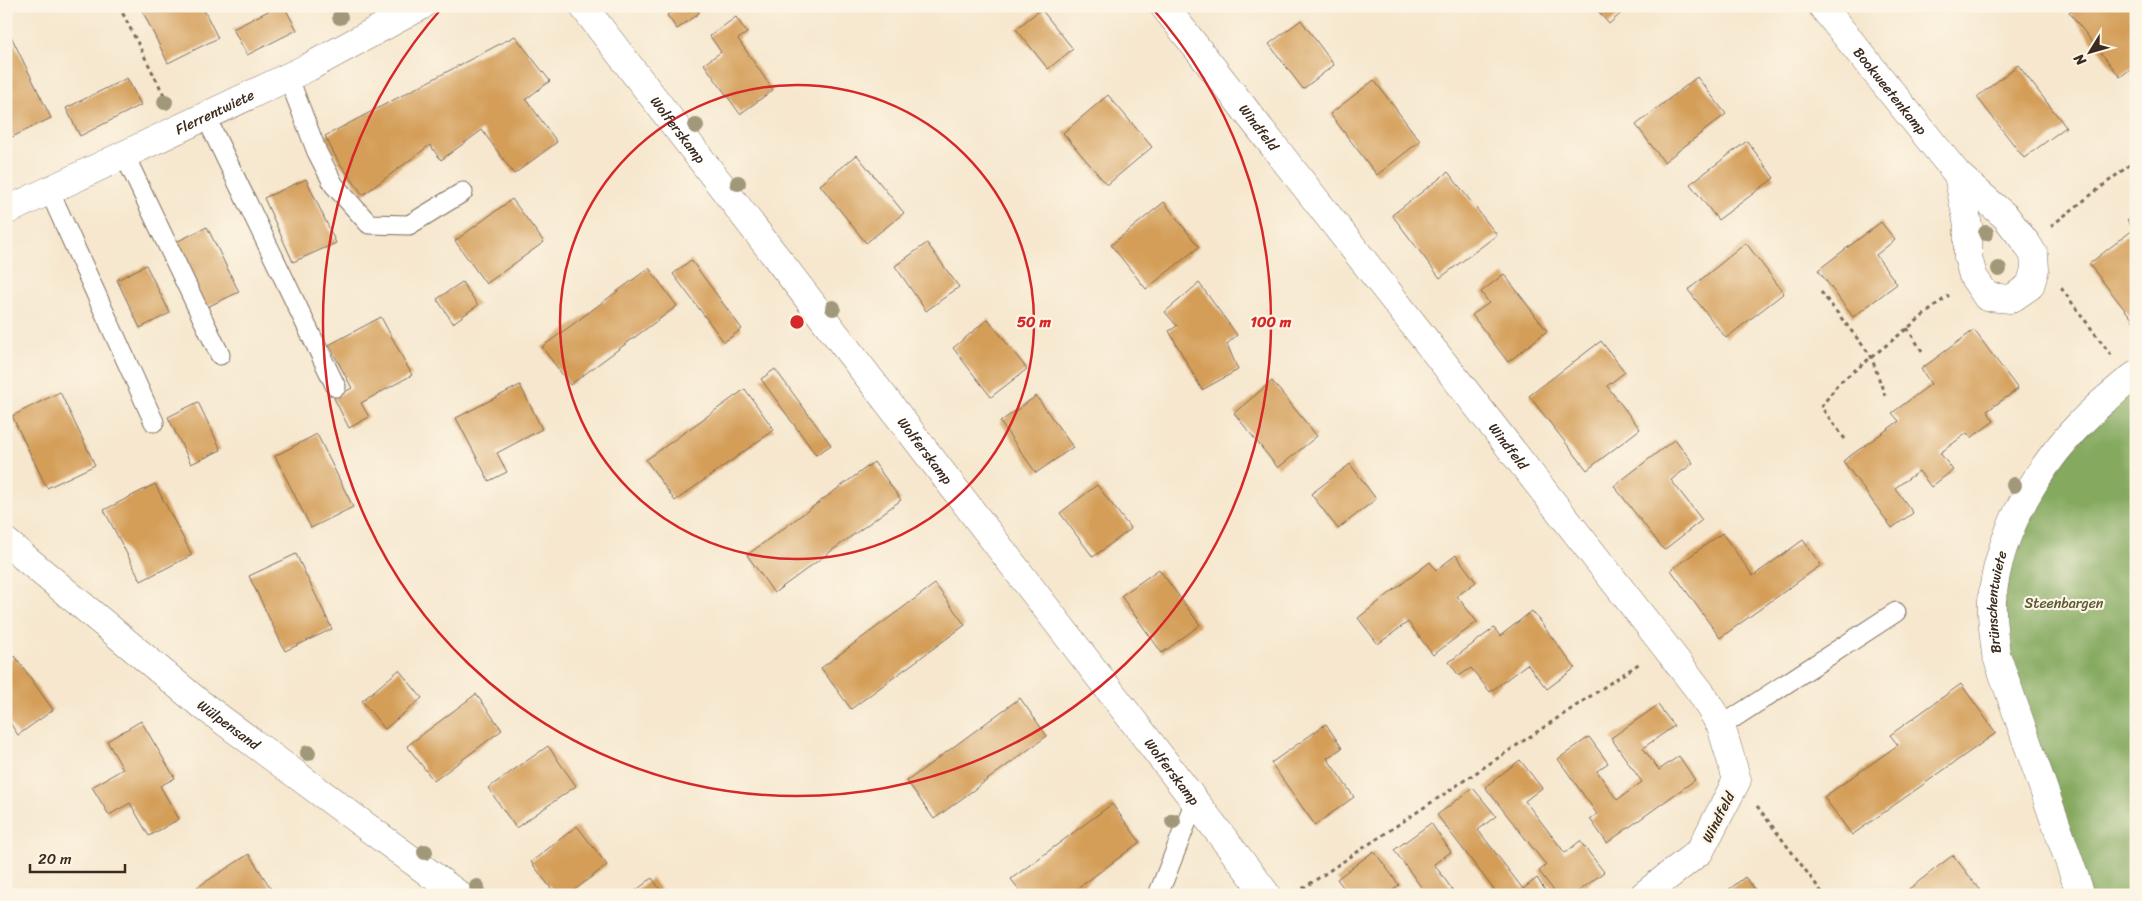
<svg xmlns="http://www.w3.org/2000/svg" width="2142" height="901" viewBox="0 0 2142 901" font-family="Sriracha,sans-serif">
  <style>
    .forest { fill: #84a95e; stroke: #606a3e }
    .building { fill: #d49e59 }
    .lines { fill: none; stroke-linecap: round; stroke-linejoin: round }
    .lane-casing { stroke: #7c6c5c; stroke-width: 21 }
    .street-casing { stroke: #7c6c5c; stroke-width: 29 }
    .path { stroke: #7c6c5c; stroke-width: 3; stroke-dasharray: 4 4; stroke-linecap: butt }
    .lane { stroke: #fff; stroke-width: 19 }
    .street { stroke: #fff; stroke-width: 28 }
    .tree { fill: #a1987a }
    .ring { fill: none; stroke: #d62828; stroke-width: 2.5 }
    .labels { text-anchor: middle; stroke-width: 4.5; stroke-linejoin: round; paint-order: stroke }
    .street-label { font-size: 14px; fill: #3b2a1e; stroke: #fcf5e5 }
    .park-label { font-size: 14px; fill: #5b5835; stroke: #fcf5e5 }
    .centre { fill: #d62828; stroke: #fcf5e5; stroke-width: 2.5 }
    .ring-label { font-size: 15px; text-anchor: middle; font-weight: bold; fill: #d62828; stroke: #fcf5e5; stroke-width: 4.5; stroke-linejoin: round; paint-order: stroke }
  </style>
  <rect width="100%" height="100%" fill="#fcf5e5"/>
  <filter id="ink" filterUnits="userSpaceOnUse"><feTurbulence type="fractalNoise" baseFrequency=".02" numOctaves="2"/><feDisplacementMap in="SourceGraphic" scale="10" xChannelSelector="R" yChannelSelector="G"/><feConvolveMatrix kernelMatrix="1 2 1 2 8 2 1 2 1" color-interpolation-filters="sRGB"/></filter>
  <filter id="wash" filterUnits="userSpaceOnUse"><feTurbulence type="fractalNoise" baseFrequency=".0096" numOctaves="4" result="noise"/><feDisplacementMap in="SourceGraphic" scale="20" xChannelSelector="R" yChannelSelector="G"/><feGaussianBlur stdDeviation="1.12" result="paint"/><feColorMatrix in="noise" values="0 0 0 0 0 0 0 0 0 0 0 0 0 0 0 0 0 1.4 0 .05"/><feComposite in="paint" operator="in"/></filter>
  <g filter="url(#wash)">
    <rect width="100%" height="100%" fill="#f6e7ce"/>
    <path class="forest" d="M2136,376V895H2081L1996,654L2017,514Z"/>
    <g id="blocks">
      <path class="building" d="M140,6H202L218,38L168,63Z
        M278,6H284L297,30L247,55L233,29Z
        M669,6H694L699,13L677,29L667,15L673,11Z
        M1594,6H1629L1609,24Z
        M2076,6H2136V65L2120,77L2069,12Z
        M1041,9L1073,49L1048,69L1016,29Z
        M736,17L747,33L738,39L773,90L740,114L704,64L721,52L710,36Z
        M1301,20L1334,65L1303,89L1269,44Z
        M6,26L51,118L6,140Z
        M515,36L550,81L526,99L557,142L514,174L482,130L441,160L430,145L363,195L338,161L325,136Z
        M2018,65L2066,127L2024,158L1977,97Z
        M1697,77L1726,114L1664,162L1636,125Z
        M127,78L141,105L80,136L66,108Z
        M1374,80L1420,141L1377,175L1330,114Z
        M1108,95L1152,147L1107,185L1063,133Z
        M1747,141L1774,178L1718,220L1690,184Z
        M857,155L904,213L866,243L820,185Z
        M1448,172L1497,235L1440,278L1392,215Z
        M306,179L336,243L293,262L264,198Z
        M512,199L544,242L486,284L455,241Z
        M1164,202L1199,247L1146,289L1111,245Z
        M2136,213V324L2089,264L2134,229L2127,220Z
        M1881,222L1895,240L1876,255L1897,284L1853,317L1818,270Z
        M207,227L239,292L205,308L174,243Z
        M927,243L959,287L926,311L895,266Z
        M1746,243L1784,293L1726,338L1688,290Z
        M691,260L742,329L724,342L673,274Z
        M146,265L170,313L140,328L117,280Z
        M649,268L677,306L570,385L542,347Z
        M1504,274L1547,331L1508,362L1472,315L1489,303L1481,292Z
        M462,282L478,305L453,323L437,299Z
        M1199,283L1237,335L1227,344L1238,370L1202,390L1169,331L1177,326L1165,312Z
        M381,317L412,375L361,403L369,417L349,428L334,398L352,388L329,345Z
        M988,319L1027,369L991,397L953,348Z
        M1974,330L2018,389L1987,411L1994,421L1971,438L1967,433L1940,453L1953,470L1931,487L1919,471L1895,488L1913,513L1892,528L1843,461L1899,421L1892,413L1931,384L1921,369Z
        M1601,341L1625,372L1607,386L1640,429L1587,470L1529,396Z
        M775,369L831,445L816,455L761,379Z
        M1272,381L1317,436L1278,468L1234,413Z
        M520,385L542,429L497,453L507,472L489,481L456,418Z
        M745,389L774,430L675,501L646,460Z
        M60,392L95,465L47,488L12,416Z
        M1036,396L1073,447L1036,473L1000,422Z
        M198,402L221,450L191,464L168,417Z
        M317,434L353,507L311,528L275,456Z
        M1675,439L1693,463L1671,480L1702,520L1664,550L1614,486Z
        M874,462L901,500L774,593L747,555Z
        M1350,464L1376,499L1338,529L1311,494Z
        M155,484L192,555L141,581L104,510Z
        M1097,485L1131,529L1093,557L1060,513Z
        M1722,533L1753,576L1803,540L1821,565L1720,638L1671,570Z
        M296,554L332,629L285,651L249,576Z
        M1456,555L1476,582L1457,596L1477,622L1433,655L1408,622L1378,644L1358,618L1430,562L1436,570Z
        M1159,569L1200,625L1162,653L1121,596Z
        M935,584L965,625L851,709L821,668Z
        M1532,611L1575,668L1547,689L1527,664L1490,692L1471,668L1459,676L1449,662L1494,628L1500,636Z
        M15,656L53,710L18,735L6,717V663Z
        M399,670L422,698L385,729L362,701Z
        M1961,684L1996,733L1852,835L1824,797L1898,745L1890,735Z
        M476,694L502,730L434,781L407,746Z
        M1020,698L1047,736L934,819L907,781Z
        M1658,705L1674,726L1643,748L1659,770L1679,756L1695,780L1607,843L1590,819L1597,814L1558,759L1589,737L1608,763L1597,771L1617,800L1642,782L1611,738Z
        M141,721L175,778L160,786L179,819L149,836L130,803L109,815L92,787L123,769L107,741Z
        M1326,724L1342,748L1327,758L1354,797L1315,825L1271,763Z
        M548,746L576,786L516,828L488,788Z
        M1520,760L1542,788L1525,801L1565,853L1580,841L1604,872L1574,895H1557L1539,871L1546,865L1485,787Z
        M1473,788L1496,816L1478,830L1523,889L1537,878L1548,895H1498L1437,815Z
        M1112,804L1140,842L1069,895H1023L1011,879Z
        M1431,823L1451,852L1434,864L1456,895H1427L1394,850Z
        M577,826L607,865L568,895H556L531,862Z
        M1374,851L1399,885L1387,895H1349L1337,879Z
        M249,854L275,895H196L193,890Z
        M1953,855L1984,895H1914L1909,889Z
        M1745,877L1759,895H1722Z
        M652,878L664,895H630Z"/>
    </g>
  </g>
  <g filter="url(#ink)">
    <use href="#blocks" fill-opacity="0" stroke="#7c6c5c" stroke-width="1"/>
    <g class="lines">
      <g class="lane-casing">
        <path id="lane" d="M288,76L317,152L334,185L369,224L409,225L463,192
          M206,117L336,387
          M124,154L220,355
          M49,190L154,422
          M1721,726L1896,612
          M1158,895L1195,801"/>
      </g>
      <g class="street-casing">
        <g id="street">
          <path id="s1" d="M583,6L1267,895"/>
          <path id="s2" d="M1164,6L1665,646L1702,694L1721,726L1737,780L1700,851L1644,895"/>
          <path id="s3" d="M1822,6L1958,175L2006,217L2027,244L2034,255L2035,269L2030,286L2011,299L1987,297L1973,276L1968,257V225L1958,175"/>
          <path id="s4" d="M6,211L309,67L421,6"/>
          <path id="s5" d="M6,542L198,702L459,895"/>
          <path id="s6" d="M2081,895L1996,654C1994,636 1991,619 1992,601C1999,523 2048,449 2106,399C2116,391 2125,382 2136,375"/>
        </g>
      </g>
      <path class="path" d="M119,6L167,101
        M338,6L343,16
        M2051,226L2136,160
        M2061,288L2111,355
        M1821,292L1871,356L1885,396
        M1907,328L1922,351
        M1845,439L1821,407L1839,383L1949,295
        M1757,806L1824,895
        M1296,893L1640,663"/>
      <use href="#lane" class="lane"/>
      <use href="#street" class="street"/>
    </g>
    <g class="tree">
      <circle cx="340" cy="17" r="8"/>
      <circle cx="165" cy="102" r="8"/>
      <circle cx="696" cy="126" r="8"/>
      <circle cx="738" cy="183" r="8"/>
      <circle cx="1986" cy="233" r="8"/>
      <circle cx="1999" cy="269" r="8"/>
      <circle cx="833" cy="308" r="8"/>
      <circle cx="2014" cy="485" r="8"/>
      <circle cx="308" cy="753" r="8"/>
      <circle cx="1173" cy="821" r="8"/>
      <circle cx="425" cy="852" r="8"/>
      <circle cx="477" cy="887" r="8"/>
    </g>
  </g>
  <g class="ring">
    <circle cx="797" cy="322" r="237"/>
    <path d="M1152 8A474 474 0 1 1 442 8"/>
  </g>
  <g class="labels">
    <g class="street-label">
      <text dy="5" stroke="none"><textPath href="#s3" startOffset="109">Bookweetenkamp</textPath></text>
      <text dy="5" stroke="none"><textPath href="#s4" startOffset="231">Flerrentwiete</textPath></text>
      <text dy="5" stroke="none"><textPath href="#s2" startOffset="154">Windfeld</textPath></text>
      <text dy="5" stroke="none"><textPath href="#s1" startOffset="156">Wolferskamp</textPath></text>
      <text dy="5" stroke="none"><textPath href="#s2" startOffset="559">Windfeld</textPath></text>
      <text dy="5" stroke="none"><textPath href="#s1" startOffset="561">Wolferskamp</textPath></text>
      <text dy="5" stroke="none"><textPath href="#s6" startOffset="308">Brünschentwiete</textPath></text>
      <text dy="5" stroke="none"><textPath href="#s5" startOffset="288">Wülpensand</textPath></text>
      <text dy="5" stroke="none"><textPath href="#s1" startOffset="966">Wolferskamp</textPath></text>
      <text transform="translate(1718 817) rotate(-63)" y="5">Windfeld</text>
    </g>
    <g class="park-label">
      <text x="2064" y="608">Steenbargen</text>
    </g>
  </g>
  <circle cx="797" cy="322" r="8" class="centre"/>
  <g class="ring-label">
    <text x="1034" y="327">50 m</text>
    <text x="1271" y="327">100 m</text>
  </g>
  <rect width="2142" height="901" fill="none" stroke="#fcf5e5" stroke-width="25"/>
  <g transform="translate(2090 52) rotate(233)" stroke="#fcf5e5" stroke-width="4" paint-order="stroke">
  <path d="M0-4L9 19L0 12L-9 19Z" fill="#3b2a1e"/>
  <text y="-8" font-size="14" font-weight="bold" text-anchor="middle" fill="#3b2a1e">N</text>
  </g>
  <path d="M30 864v8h95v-8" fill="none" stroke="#3b2a1e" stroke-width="2.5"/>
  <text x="38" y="864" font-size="15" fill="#3b2a1e" stroke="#fcf5e5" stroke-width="4" paint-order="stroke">20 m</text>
</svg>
